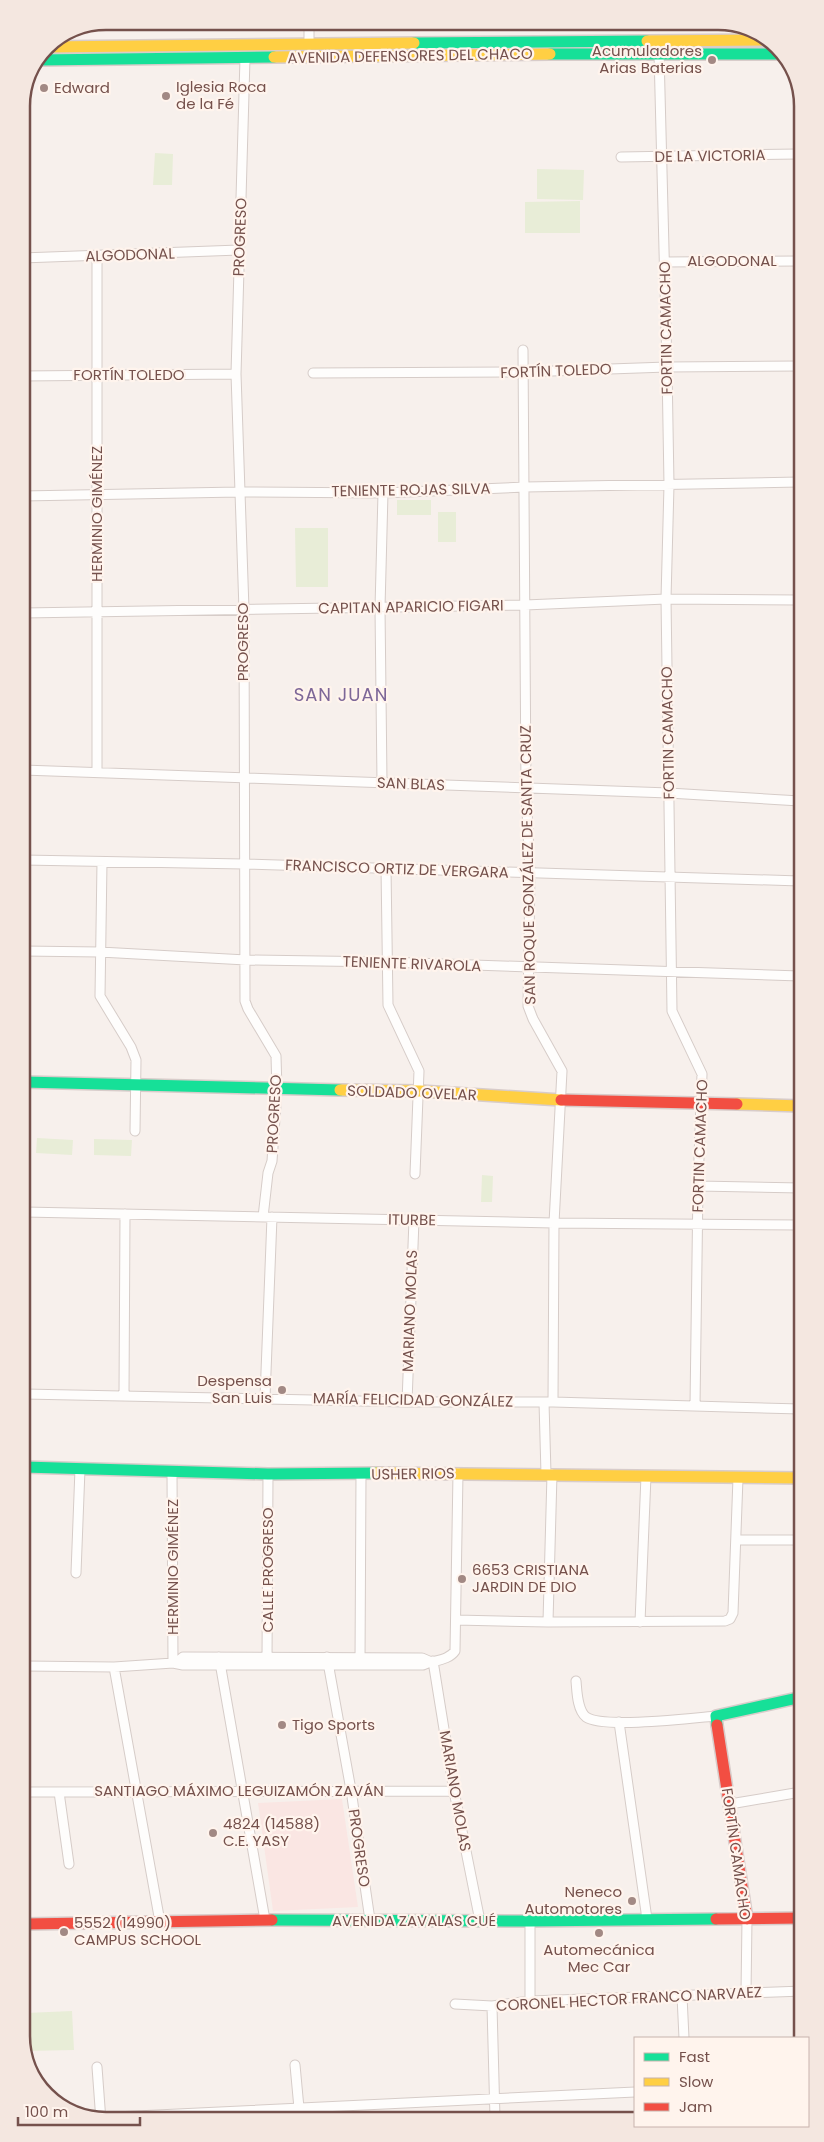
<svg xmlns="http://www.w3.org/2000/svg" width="824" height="2142" viewBox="0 0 824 2142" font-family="Poppins,sans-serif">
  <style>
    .commercial { fill: #fae6e3 }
    .grass { fill: #e8edd7 }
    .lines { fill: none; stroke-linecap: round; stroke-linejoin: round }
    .street-casing { stroke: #d6ccc8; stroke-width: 11 }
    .fast-casing { stroke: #d8ccca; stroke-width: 14 }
    .slow-casing { stroke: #d8ccca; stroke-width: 14 }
    .jam-casing { stroke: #d8ccca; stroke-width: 14 }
    .street { stroke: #fefdfc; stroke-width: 9 }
    .fast { stroke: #16e098; stroke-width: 11 }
    .slow { stroke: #ffcf43; stroke-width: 11 }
    .jam { stroke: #f24e42; stroke-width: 11 }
    .poi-dot { fill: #a28984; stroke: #fff4ed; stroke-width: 2 }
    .labels { text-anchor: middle; stroke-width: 4.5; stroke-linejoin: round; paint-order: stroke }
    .poi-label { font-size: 15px; fill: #75514c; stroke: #fff4ed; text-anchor: start }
    .street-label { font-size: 15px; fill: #75514c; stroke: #fff4ed }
    .quarter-label { font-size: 18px; letter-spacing: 1px; fill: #7d6798; stroke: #fff4ed }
    .rim { fill: none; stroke: #75514c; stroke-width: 2.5 }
  </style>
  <rect width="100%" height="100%" fill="#f7f0ec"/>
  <path class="commercial" d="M342,1799L358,1907L273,1911L258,1803Z"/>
  <path class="grass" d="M155,153L173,154L172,185H153Z
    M537,169L584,170L583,200L537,199Z
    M580,201V233H525V202Z
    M397,500H431V515H397Z
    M438,512H456V542H438Z
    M295,528H328V587H296Z
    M37,1138L73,1140L72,1155L36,1153Z
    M94,1139L132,1140L131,1156L94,1155Z
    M482,1175L493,1176L492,1202H481Z
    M72,2011L74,2050L26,2051V2013Z"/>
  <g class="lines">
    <g class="street-casing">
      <path id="street" d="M309,45V25
        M659,53L667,367L669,485L666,599L672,1011L702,1074L698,1186L695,1406
        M245,58L236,374L244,610L245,1001L248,1009L276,1056L277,1090L272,1161L268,1173L263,1217
        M621,157L798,154
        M22,258L239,250
        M665,262L799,261
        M523,350L526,788L530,874L528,1006L533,1019L562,1071L554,1223L553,1402
        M313,373L524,372L667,367L799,366
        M22,376L236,374
        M22,496L239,492L383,493L525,487L799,482
        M23,613L525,605L666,599L799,600
        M23,770L669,793L800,801
        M97,771V257
        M382,782L380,608L383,493
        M23,860L244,864L800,881
        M102,862L100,996L131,1047L136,1060L135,1131
        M386,868L388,1005L419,1071L415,1174
        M23,951L100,952L246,960L386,962L800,976
        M698,1186L801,1188
        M24,1212L554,1223L801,1225
        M24,1394L407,1402H553L801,1409
        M124,1395L125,1214
        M265,1398L272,1217
        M407,1402L414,1220
        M544,1402L546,1474
        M172,1471L173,1663
        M736,1540H802
        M76,1573L80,1469
        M456,1620L548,1622L725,1621L730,1619L733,1613L738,1478
        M548,1622L552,1474
        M640,1622L646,1476
        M219,1657L265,1920
        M327,1657L351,1790L370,1920
        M267,1661L268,1474
        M433,1661L454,1791L480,1921
        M176,1663L183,1657L422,1658L429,1661
        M360,1663L361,1474
        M25,1666L114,1667L173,1663L183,1665H423C433,1660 448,1661 455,1651L458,1473
        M114,1667L160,1922
        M576,1681C577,1691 577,1710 586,1717C603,1729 693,1718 716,1716
        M619,1722L647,1919
        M25,1792L454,1791
        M59,1792L69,1864
        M730,1804L795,1793
        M530,1921V2001
        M746,1993L747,1919
        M682,1996L684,2038
        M455,2004L492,2006L530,2001L803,1991
        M492,2006L495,2118
        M295,2065L300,2119
        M97,2067L101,2121
        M94,2118L635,2092"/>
    </g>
    <g class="fast-casing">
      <path id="fast" d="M414,43L647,41
        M550,54H780
        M40,60L274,57
        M24,1082L340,1090
        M24,1467L268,1474L376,1473
        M717,1725L716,1716L802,1697
        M272,1920L530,1921L716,1919"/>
    </g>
    <g class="slow-casing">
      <path id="slow" d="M647,41L770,40
        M46,47L414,43
        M274,57L550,54
        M340,1090L420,1091L561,1100
        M737,1104L801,1106
        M376,1473L801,1478"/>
    </g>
    <g class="jam-casing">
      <path id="jam" d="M561,1100L737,1104
        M717,1725L747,1919
        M716,1919L802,1918
        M25,1924L272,1920"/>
    </g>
    <use href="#street" class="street"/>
    <use href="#fast" class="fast"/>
    <use href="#slow" class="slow"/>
    <use href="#jam" class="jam"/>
  </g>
  <g class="poi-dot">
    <circle cx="712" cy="60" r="5"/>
    <circle cx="44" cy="88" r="5"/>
    <circle cx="166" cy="96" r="5"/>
    <circle cx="282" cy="1390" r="5"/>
    <circle cx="462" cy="1579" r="5"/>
    <circle cx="282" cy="1725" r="5"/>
    <circle cx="213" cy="1833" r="5"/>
    <circle cx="632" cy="1901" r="5"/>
    <circle cx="64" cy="1932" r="5"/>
    <circle cx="599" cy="1933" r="5"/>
  </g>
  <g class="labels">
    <g class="poi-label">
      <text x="702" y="56" text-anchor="end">Acumuladores<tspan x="702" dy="17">Arias Baterias</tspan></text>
      <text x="176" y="92">Iglesia Roca<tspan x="176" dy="17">de la Fé</tspan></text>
      <text x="54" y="93">Edward</text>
      <text x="272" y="1386" text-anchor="end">Despensa<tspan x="272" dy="17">San Luis</tspan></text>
      <text x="472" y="1575">6653 CRISTIANA<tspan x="472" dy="17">JARDIN DE DIO</tspan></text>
      <text x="292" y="1730">Tigo Sports</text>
      <text x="223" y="1829">4824 (14588)<tspan x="223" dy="17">C.E. YASY</tspan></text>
      <text x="622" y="1897" text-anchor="end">Neneco<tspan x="622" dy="17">Automotores</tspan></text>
      <text x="74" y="1928">5552 (14990)<tspan x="74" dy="17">CAMPUS SCHOOL</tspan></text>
      <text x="599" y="1955" text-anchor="middle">Automecánica<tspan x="599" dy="17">Mec Car</tspan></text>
    </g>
    <g class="street-label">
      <text transform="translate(410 56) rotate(-1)" y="5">AVENIDA DEFENSORES DEL CHACO</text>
      <text transform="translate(710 156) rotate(-1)" y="5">DE LA VICTORIA</text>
      <text transform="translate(240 237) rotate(-88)" y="5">PROGRESO</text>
      <text transform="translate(130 255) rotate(-2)" y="5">ALGODONAL</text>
      <text x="732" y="266">ALGODONAL</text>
      <text transform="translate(666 328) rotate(-91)" y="5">FORTIN CAMACHO</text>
      <text transform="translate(556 371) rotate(-2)" y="5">FORTÍN TOLEDO</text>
      <text x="129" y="380">FORTÍN TOLEDO</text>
      <text transform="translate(411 490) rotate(-1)" y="5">TENIENTE ROJAS SILVA</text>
      <text transform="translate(97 514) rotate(-90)" y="5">HERMINIO GIMÉNEZ</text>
      <text transform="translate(411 607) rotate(-1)" y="5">CAPITAN APARICIO FIGARI</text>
      <text transform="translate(243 642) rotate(-90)" y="5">PROGRESO</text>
      <text transform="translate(668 733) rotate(-91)" y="5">FORTIN CAMACHO</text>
      <text transform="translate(411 784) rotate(2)" y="5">SAN BLAS</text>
      <text transform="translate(528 865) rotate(-91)" y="5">SAN ROQUE GONZÁLEZ DE SANTA CRUZ</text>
      <text transform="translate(397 869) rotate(2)" y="5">FRANCISCO ORTIZ DE VERGARA</text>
      <text transform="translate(412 964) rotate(2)" y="5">TENIENTE RIVAROLA</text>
      <text transform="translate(412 1093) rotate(2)" y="5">SOLDADO OVELAR</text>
      <text transform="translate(274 1114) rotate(-87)" y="5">PROGRESO</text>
      <text transform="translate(700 1146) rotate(-88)" y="5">FORTIN CAMACHO</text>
      <text transform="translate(412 1220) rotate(1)" y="5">ITURBE</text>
      <text transform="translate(410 1311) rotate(-88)" y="5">MARIANO MOLAS</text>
      <text transform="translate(413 1400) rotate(1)" y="5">MARÍA FELICIDAD GONZÁLEZ</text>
      <text transform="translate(413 1474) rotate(-1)" y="5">USHER RIOS</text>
      <text transform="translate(173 1567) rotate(-90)" y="5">HERMINIO GIMÉNEZ</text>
      <text transform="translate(268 1570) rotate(-90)" y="5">CALLE PROGRESO</text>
      <text x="239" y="1796">SANTIAGO MÁXIMO LEGUIZAMÓN ZAVÁN</text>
      <text transform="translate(455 1791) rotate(80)" y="5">MARIANO MOLAS</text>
      <text transform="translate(359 1848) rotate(82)" y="5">PROGRESO</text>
      <text transform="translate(736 1854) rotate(82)" y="5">FORTÍN CAMACHO</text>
      <text x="414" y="1926">AVENIDA ZAVALAS CUÉ</text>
      <text transform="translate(629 1999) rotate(-3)" y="5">CORONEL HECTOR FRANCO NARVAEZ</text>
    </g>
    <g class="quarter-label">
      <text x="341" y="701">SAN JUAN</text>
    </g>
  </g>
  <path d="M0 0H824V2142H0ZM106 30H718A76 76 0 0 1 794 106V2036A76 76 0 0 1 718 2112H106A76 76 0 0 1 30 2036V106A76 76 0 0 1 106 30Z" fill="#f4e7e0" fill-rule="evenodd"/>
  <path class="rim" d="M106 30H718A76 76 0 0 1 794 106V2036A76 76 0 0 1 718 2112H106A76 76 0 0 1 30 2036V106A76 76 0 0 1 106 30Z"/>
  <rect x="634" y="2037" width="175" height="90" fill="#fff4ed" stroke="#c8b3ad"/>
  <rect x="644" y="2053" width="25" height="8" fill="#16e098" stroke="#c8b3ad"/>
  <text x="679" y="2062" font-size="15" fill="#75514c">Fast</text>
  <rect x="644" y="2078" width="25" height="8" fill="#ffcf43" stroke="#c8b3ad"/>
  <text x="679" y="2087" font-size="15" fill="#75514c">Slow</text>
  <rect x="644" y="2103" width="25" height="8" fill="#f24e42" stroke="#c8b3ad"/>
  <text x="679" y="2112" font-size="15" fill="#75514c">Jam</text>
  <path d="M18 2117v8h122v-8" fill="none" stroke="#75514c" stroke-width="2.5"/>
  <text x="25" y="2117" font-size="15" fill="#75514c" stroke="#fff4ed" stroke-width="4" paint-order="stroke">100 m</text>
</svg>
